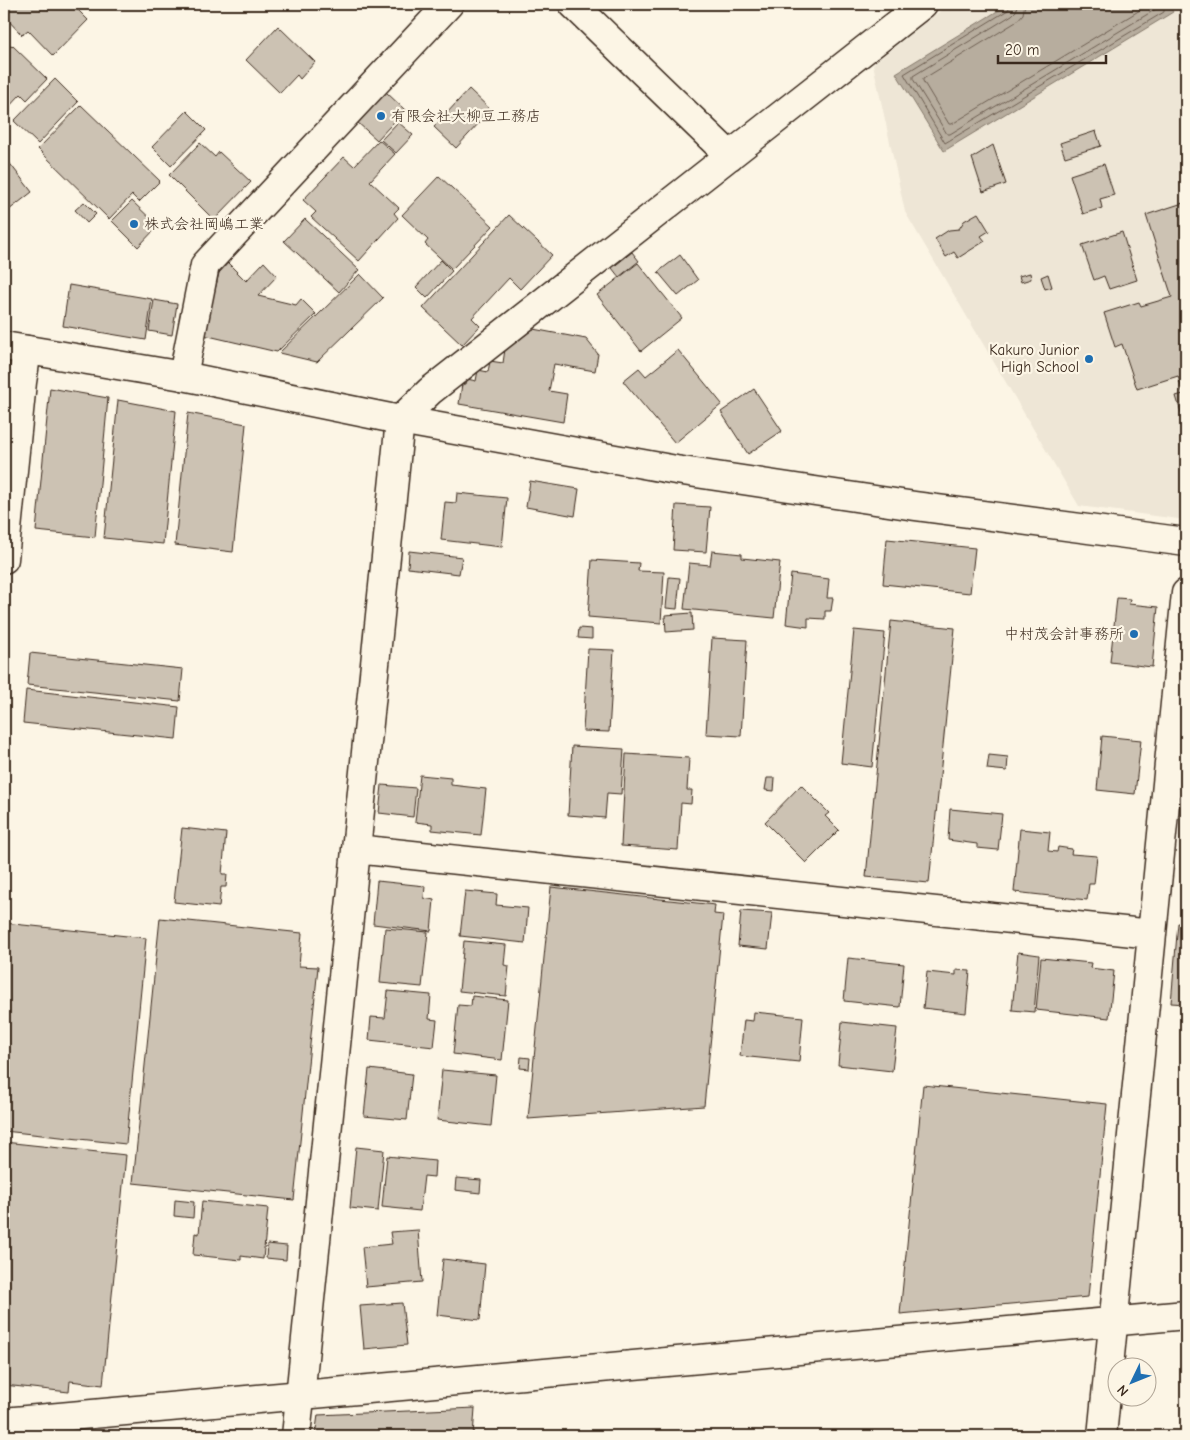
<svg xmlns="http://www.w3.org/2000/svg" width="1190" height="1440" viewBox="0 0 1190 1440" font-family="'Comic Neue','Klee One',sans-serif">
  <style>
    .built { fill: #eee6d6 }
    .water { fill: #b7ad9e; stroke: #85796b }
    .lines { fill: none; stroke-linecap: round; stroke-linejoin: round }
    .shore { stroke: #6d5e51; stroke-width: 1 }
    .building { fill: #ccc2b3; stroke: #3b2a1e }
    .street-casing { stroke: #3b2a1e; stroke-width: 31 }
    .secondary-casing { stroke: #3b2a1e; stroke-width: 31 }
    .street { stroke: #fcf5e5; stroke-width: 28 }
    .secondary { stroke: #fcf5e5; stroke-width: 28 }
    .poi-dot { fill: #1f6fb2; stroke: #fcf5e5; stroke-width: 2 }
    .labels { text-anchor: middle; stroke-width: 4.5; stroke-linejoin: round; paint-order: stroke }
    .poi-label { font-size: 15px; fill: #3b2a1e; stroke: #fcf5e5; text-anchor: start }
  </style>
  <rect width="100%" height="100%" fill="#fcf5e5"/>
  <filter id="ink" filterUnits="userSpaceOnUse"><feTurbulence type="fractalNoise" baseFrequency=".02" numOctaves="2"/><feDisplacementMap in="SourceGraphic" scale="10" xChannelSelector="R" yChannelSelector="G"/><feConvolveMatrix kernelMatrix="1 2 1 2 8 2 1 2 1" color-interpolation-filters="sRGB"/></filter>
  <g filter="url(#ink)">
    <path class="built" d="M949,4H1186V520L1079,506L905,212L873,64Z"/>
    <path class="water" d="M1009,4H1168L1173,12L944,151L896,73Z"/>
    <g class="lines">
      <path class="shore" d="M1011,4L1008,10L904,74L945,143L1164,12V4
        M1017,4L1016,11L1012,15L913,76V79L947,134H950L1156,9L1157,4
        M1025,4L1023,14L1016,22L923,79V81L949,124H952L1150,4"/>
    </g>
    <path class="building" d="M4,4H72L88,20L53,56L28,30L22,35L4,16L7,12L4,9Z
      M278,26L315,62L300,79L297,75L280,93L246,60Z
      M4,44L8,48L12,45L47,79L27,100L21,94L4,112Z
      M55,79L78,102L38,144L14,121Z
      M469,89L491,110L456,148L434,127Z
      M386,92L405,110L377,140L357,122Z
      M81,105L160,181L139,202L132,195L109,219L38,149Z
      M187,111L206,130L171,166L152,147Z
      M398,122L413,135L396,153L381,140Z
      M1096,131L1101,146L1065,157L1060,143Z
      M379,140L395,154L370,181L399,208L394,213L398,218L359,261L311,217L316,212L303,200L344,157L354,166Z
      M200,143L215,157L219,152L251,182L214,220L169,175Z
      M993,145L1006,184L983,192L972,158Z
      M4,156L32,192L4,214Z
      M1104,164L1114,195L1100,199L1102,208L1083,214L1070,175Z
      M439,176L493,226L452,269L425,244L428,240L402,215Z
      M132,201L158,226L138,247L112,221Z
      M84,202L96,214L87,223L75,210Z
      M1186,202V418L1183,419L1176,396L1183,394L1178,376L1137,389L1122,344L1115,347L1104,313L1139,302L1141,306L1172,297L1146,215Z
      M978,213L989,231L981,236L985,241L958,258L954,252L946,257L935,239L949,230L959,229L964,221Z
      M509,215L552,255L520,289L509,278L472,318L480,326L462,345L423,308Z
      M305,219L359,270L339,292L284,241Z
      M1122,232L1137,280L1109,289L1104,276L1094,280L1082,245Z
      M632,252L639,261L619,277L612,268Z
      M680,255L698,280L678,296L658,272Z
      M441,260L452,271L427,298L416,287Z
      M264,262L277,276L258,296L296,305L301,299L316,314L277,352L204,335L219,273L228,263L246,281Z
      M638,263L682,318L641,351L597,295Z
      M1030,273L1031,279L1021,282L1019,276Z
      M360,274L383,298L317,362L279,353Z
      M1048,274L1052,287L1045,289L1041,277Z
      M69,285L152,299L146,340L63,326Z
      M154,300L177,304L172,335L149,331Z
      M533,329L586,339L598,354L595,371L554,364L549,391L567,394L563,422L459,404L462,384H466L467,379L476,381L478,370L488,372L490,361L503,363L505,349H507Z
      M678,350L722,404L675,443L623,381L639,368L646,376Z
      M50,388L108,398L95,537L36,531Z
      M754,389L782,431L748,454L721,412Z
      M118,400L176,411L163,544L104,538Z
      M188,413L246,424L233,552L175,545Z
      M530,481L579,489L575,516L526,507Z
      M457,493L507,498L502,547L441,540L445,502L456,503Z
      M676,505L710,507L706,552L673,550Z
      M887,539L975,548L970,593L883,584Z
      M409,551L462,557L459,574L408,568Z
      M712,551L742,554V558L780,562L774,618L684,609L689,563L710,565Z
      M592,560L639,563L638,571L664,572L661,623L588,617Z
      M791,574L829,579L827,598H833L831,611H825V619L808,618V627L786,624Z
      M669,577L680,578L677,609L666,608Z
      M1117,598L1130,599L1129,604L1158,607L1152,667L1110,662Z
      M692,613L693,630L666,632L665,615Z
      M891,621L955,628L929,883L866,877Z
      M579,628L592,629V639L578,638Z
      M854,630L885,633L872,767L841,763Z
      M712,638L747,640L741,736L706,734Z
      M588,649L614,650L609,732L583,731Z
      M30,653L183,669L180,701L27,685Z
      M26,690L179,707L176,739L23,723Z
      M1102,736L1141,740L1135,794L1097,790Z
      M572,746L624,749L621,794L607,793L605,818L568,815Z
      M626,754L689,758L687,790H692L691,804L681,803L678,850L621,846Z
      M989,755L1008,757L1007,771L987,769Z
      M420,775L451,778V785L486,789L481,835L432,830V824L415,822Z
      M767,778H775L774,791L765,790Z
      M382,785L416,788L413,817L379,813Z
      M801,785L829,813L825,816L839,830L806,863L765,822Z
      M950,809L1002,814L998,850L977,848V844L948,840Z
      M182,828L226,833L222,874H227L226,887H221L219,907L174,902Z
      M1020,829L1050,832L1048,851L1057,852L1058,847L1072,849L1071,854L1097,856L1094,884H1089L1087,900L1014,892Z
      M377,881L425,886L424,898L434,900L431,931L373,924Z
      M551,887L715,905L714,914L723,915L704,1106L528,1119Z
      M465,891L497,894L496,905L528,908L525,943L460,936Z
      M741,911L772,913L768,949L738,946Z
      M160,918L302,933L299,966L318,967L294,1200L133,1183Z
      M4,923L146,938L126,1144L4,1131Z
      M1178,923L1186,924V1004L1171,1003Z
      M385,928L428,932L422,987L380,983Z
      M464,941L506,945L504,965L509,966L506,996L459,991Z
      M1018,952L1039,955L1034,1012L1012,1010Z
      M848,958L904,964L900,1007L844,1001Z
      M1041,958L1091,963L1090,968L1114,971L1109,1018L1036,1010Z
      M956,970L970,971L966,1013L923,1008L927,972L956,975Z
      M388,991L431,995L429,1019L437,1020L434,1047L369,1040L371,1017L385,1018Z
      M472,996L508,1000L502,1060L453,1054L458,1005L471,1006Z
      M754,1012L803,1017L799,1062L740,1056L744,1020L753,1021Z
      M842,1022L897,1028L892,1071L838,1065Z
      M521,1057L530,1058L529,1069L520,1068Z
      M369,1069L412,1074L407,1120L364,1116Z
      M442,1070L496,1075L491,1126L437,1120Z
      M923,1085L1107,1104L1088,1297L900,1314Z
      M4,1142L126,1155L103,1385L70,1381L69,1392L4,1385V1388Z
      M356,1147L384,1150L378,1211L350,1208Z
      M387,1156L435,1161L434,1177L424,1176L420,1211L382,1207Z
      M456,1178L481,1180L480,1193L455,1190Z
      M175,1200L194,1202L193,1218L174,1216Z
      M202,1201L268,1208L263,1259L241,1256V1260L193,1255L195,1233L199,1234Z
      M418,1230L422,1282L366,1287L362,1247L392,1244L390,1232Z
      M267,1244L287,1246L286,1260L266,1258Z
      M443,1259L485,1264L480,1320L437,1315Z
      M402,1303L407,1345L364,1349L360,1306Z
      M475,1408L473,1436H315L318,1415Z"/>
    <g class="lines">
      <g class="street-casing">
        <path id="street" d="M573,4L730,156
          M183,376L205,265L449,4
          M4,559L22,382L27,350
          M356,849L1152,934
          M296,1436L400,420L430,391L923,4
          M1102,1436L1186,593"/>
      </g>
      <g class="secondary-casing">
        <path id="secondary" d="M4,346L183,376L400,420L676,470L915,506L1186,542
          M4,1422L1186,1315"/>
      </g>
      <use href="#street" class="street"/>
      <use href="#secondary" class="secondary"/>
    </g>
  </g>
  <g class="poi-dot">
    <circle cx="381" cy="116" r="5"/>
    <circle cx="134" cy="224" r="5"/>
    <circle cx="1089" cy="359" r="5"/>
    <circle cx="1134" cy="634" r="5"/>
  </g>
  <g class="labels">
    <g class="poi-label">
      <text x="391" y="121">有限会社大柳豆工務店</text>
      <text x="144" y="229">株式会社岡嶋工業</text>
      <text x="1079" y="355" text-anchor="end">Kakuro Junior<tspan x="1079" dy="17">High School</tspan></text>
      <text x="1124" y="639" text-anchor="end">中村茂会計事務所</text>
    </g>
  </g>
  <rect width="1190" height="1440" fill="none" stroke="#fcf5e5" stroke-width="20"/>
  <rect x="10" y="10" width="1170" height="1420" fill="none" stroke="#3b2a1e" stroke-width="2" filter="url(#ink)"/>
  <g transform="translate(1132 1382) rotate(227)"><circle r="24" fill="#fcf5e5" stroke="#afa495"/>
  <path d="M0-4L9 19L0 12L-9 19Z" fill="#1f6fb2"/>
  <text y="-8" font-size="14" font-weight="bold" text-anchor="middle" fill="#3b2a1e">N</text>
  </g>
  <path d="M998 55v8h108v-8" fill="none" stroke="#3b2a1e" stroke-width="2.5"/>
  <text x="1005" y="55" font-size="15" fill="#3b2a1e" stroke="#fcf5e5" stroke-width="4" paint-order="stroke">20 m</text>
</svg>
